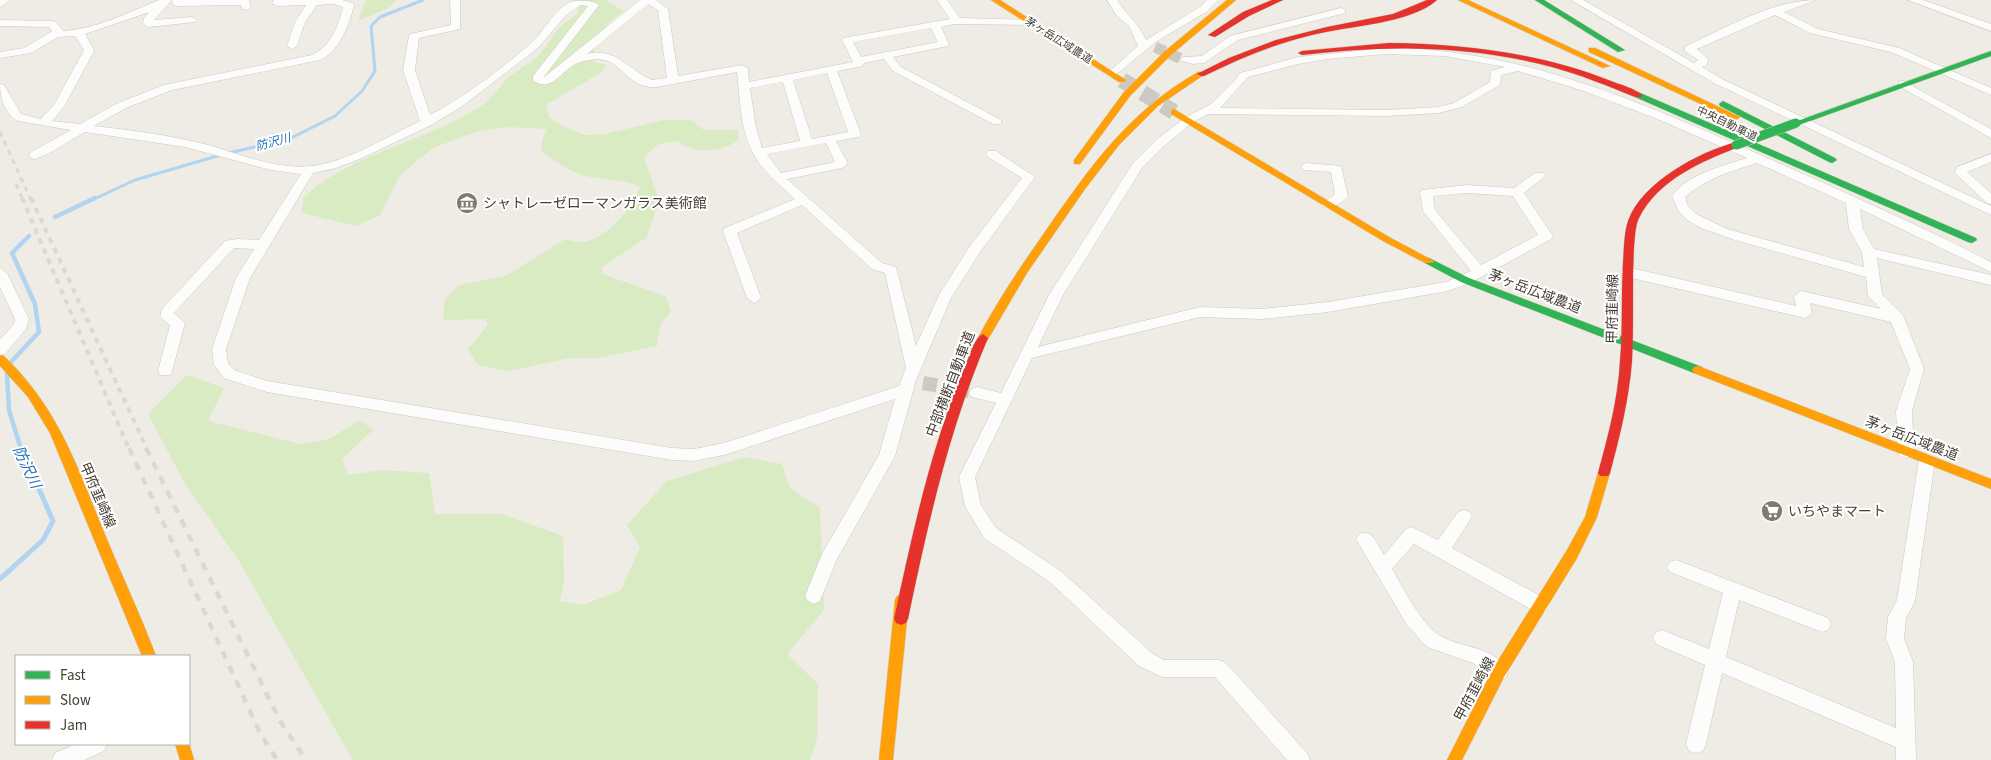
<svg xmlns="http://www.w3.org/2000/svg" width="1991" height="760" viewBox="0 0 1991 760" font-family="'Source Sans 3','Noto Sans JP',sans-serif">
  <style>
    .green { fill: #d9ebc2 }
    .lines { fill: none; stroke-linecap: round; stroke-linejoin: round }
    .stream-far2 { stroke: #b1d4f1; stroke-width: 3 }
    .stream-far1 { stroke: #b1d4f1; stroke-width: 4.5 }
    .stream { stroke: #b1d4f1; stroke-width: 5 }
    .street-tunnel-far1 { stroke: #ccc9c1; stroke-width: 11; stroke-dasharray: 11 5.5; stroke-linecap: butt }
    .street-tunnel { stroke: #ccc9c1; stroke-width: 14; stroke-dasharray: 14 7; stroke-linecap: butt }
    .secondary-tunnel { stroke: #ccc9c1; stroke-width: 16; stroke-dasharray: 16 8; stroke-linecap: butt }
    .street-casing { stroke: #cac8c1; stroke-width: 1 }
    .fast-casing { stroke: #cecabc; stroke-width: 1 }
    .slow-casing { stroke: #cecabc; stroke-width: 1 }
    .jam-casing { stroke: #cecabc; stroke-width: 1 }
    .street { fill: #fcfcfb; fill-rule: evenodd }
    .fast { fill: #30b455; fill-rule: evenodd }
    .slow { fill: #ff9f0a; fill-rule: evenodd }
    .jam { fill: #e5322d; fill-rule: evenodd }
    .rail-far2 { stroke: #d8d8d7; stroke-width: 3; stroke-dasharray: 5 5; stroke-linecap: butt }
    .rail-far1 { stroke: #d8d8d7; stroke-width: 4; stroke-dasharray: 5.5 5.5; stroke-linecap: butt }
    .rail { stroke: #d8d8d7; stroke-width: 4.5; stroke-dasharray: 8 8; stroke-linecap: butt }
    .fast-bridge-casing { stroke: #d2cab1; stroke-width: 10; stroke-linecap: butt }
    .fast-bridge { stroke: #30b455; stroke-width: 9 }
    .labels { text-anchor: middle; stroke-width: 4; stroke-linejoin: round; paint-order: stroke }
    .far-street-label { font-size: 11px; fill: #443e32; stroke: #fff }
    .far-water-label { font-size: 12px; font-style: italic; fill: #2371b8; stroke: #fff }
    .poi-label { font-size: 14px; fill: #443e32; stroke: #fff; text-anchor: start }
    .street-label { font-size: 14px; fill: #443e32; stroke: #fff }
    .water-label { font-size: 15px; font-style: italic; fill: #2371b8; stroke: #fff }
  </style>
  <rect width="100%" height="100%" fill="#eeece5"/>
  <path class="green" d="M366,0H396L390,7L358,21Z
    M574,0H605L624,11C604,25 593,37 594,62L606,65L602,72L546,105L549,117L566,128L585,135L605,134L664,120H691L704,130H738V141C718,152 696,155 677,141L659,144L644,157L659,201L647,237L602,267V274L666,296L671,311L660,325L657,346L598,358H570L509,371L478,365L468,349L488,325L485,319L443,320L445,299L459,285L506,276L565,239C570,240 579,243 584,242C609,237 631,209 640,187C623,179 608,180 590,177C571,173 556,162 541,151L542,140L547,129L508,127L478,131L433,148L400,175L380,215L356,226L302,213L303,198C347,155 424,142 478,108C490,101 498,89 507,79C515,71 526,66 535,59C545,50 551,36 561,26C567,21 572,20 578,12Z
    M187,375L224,388L208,421L301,444L329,439L360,420L373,430L342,459L348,475L381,470L429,473L435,514H501L563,536L564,581L560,601L583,605L621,590L640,547L627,525L667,481L745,457L782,464L790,488L820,508L824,610L787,654L818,684L817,739L810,760H353L239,561L185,484L148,414Z"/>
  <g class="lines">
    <path class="stream-far2" d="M92,200L135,180L224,154L289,139L335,116L362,91L375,71L371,26L380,17L423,0"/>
    <path class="stream-far1" d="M55,217L95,198
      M11,362L39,332L35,304L12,253L29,236
      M7,374L9,410L21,449"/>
    <path class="stream" d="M0,579L43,540L53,521L21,448"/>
    <path class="street-tunnel-far1" d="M1155,47L1184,60"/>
    <path class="street-tunnel" d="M923,383L969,391"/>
    <path class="secondary-tunnel" d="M1122,80L1174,112"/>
    <g class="street-casing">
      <path id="street" d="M0,0H11L0,7Z
        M159,0H249L251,7L246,10L242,9L241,5L177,6L173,5L172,0L154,20L192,17L197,20L196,22L148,27L143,24L144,18L149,12L85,34L94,50L93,53L65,105L52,121L80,124L118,103L164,85L312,55C331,47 338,26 343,7L334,4L317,5L305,22L297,46L292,49L287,46L295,22L306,5L277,6L272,3L274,0H342L353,3L354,5C349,26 340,50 320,60L172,90L126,108L94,126C128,130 162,134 196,142C236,151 277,173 319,165C354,158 388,136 420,121L403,70L409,36L410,34L451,25L450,0H460V29L419,38L415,70L430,115C466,96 500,70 530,44C545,31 553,11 570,2C579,0 593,0 599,5L543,78L640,0H656L668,9L678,76L742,65L748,68L749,82L853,62L842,40L843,38L950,19L937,0H947L960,18L1033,20V24L1029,25L954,24L941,27L949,44L948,46L893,57L901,67L1001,120V124H993L893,71L884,59L864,63L863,66L837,71L861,134L859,137L836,141L848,164L842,168L787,179L882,263L896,267L916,346L939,295L970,246L1022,178L988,157L986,154L988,151H996L1035,177L980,252L951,298L916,380L895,456L836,561L820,601L814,604L808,601L805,596L822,554L879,455L895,399L724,455L694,461L672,460L267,392L224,378L214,365L212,349L236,278L254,249L234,248L174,313L185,323L172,371L170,375H160L158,371L170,325L160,317L162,309L225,241L237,239L259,240L301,174L271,170L185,147L85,132L48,154L35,159L31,158L29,155L31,152L71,130L18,121C5,114 0,97 0,84L4,85L21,114L41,119L54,105L84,50L75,36L58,37L31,53L0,58V52L24,48L52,31L49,27L0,26V20L52,21L56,22L63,31C96,29 128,13 159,0ZM648,4L658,10L667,78L652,80C629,70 616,47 587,54ZM581,5L588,6L533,76V80C551,95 563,68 578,63C622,48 618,83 650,87C657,88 666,85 673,84C694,80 716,76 737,72C740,97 740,126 751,149C760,169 780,185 795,199L725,228L723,231L747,298L754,303L761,298L737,233L802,205L872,269L885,273L906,368L899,386L724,443L694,449L672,448L267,381L234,370L228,363L226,349L250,278L313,173L336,168L362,158L431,125L461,107L538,48L566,15ZM931,28L938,42L861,57L853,42ZM827,73L848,132L812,139L793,80ZM783,82L800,141L762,148L756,128L750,88ZM826,143L835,162L781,173L767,154Z
        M1107,0H1117C1127,16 1138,22 1146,40L1200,7L1207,0H1218L1208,11L1157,41L1113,77L1109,76V72L1138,46L1129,26L1117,16Z
        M1571,0H1583L1694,63L1698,60L1685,51V47C1724,28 1774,0 1816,0L1784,12L1818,29L1899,48L1991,88V95L1891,52L1810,33L1775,15L1697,49L1708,59L1707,65L1702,67L1722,79L1991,206V215L1714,83Z
        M1908,0H1923L1991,24V31Z
        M1341,8L1345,9V13L1238,40L1204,63L1193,64L1179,60L1184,57L1202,56L1230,36Z
        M1386,48C1521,48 1644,104 1765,157C1841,191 1917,224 1991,262V272L1860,209L1863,229L1874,249L1991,275V285L1877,258L1882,294L1903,315L1924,369L1912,411L1914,452L1912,456L1906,458L1900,456L1898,452L1896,411L1910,369L1891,322L1810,303L1812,313L1805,318L1627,277L1620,272L1627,267L1796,306L1794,296L1801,291L1881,309L1868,296L1866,277L1735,240L1701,228L1687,220L1678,210L1672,196C1688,174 1722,166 1747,158L1655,118L1581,90L1518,71L1501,75L1500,85L1462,107L1438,113L1387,116L1208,114L1193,122L1165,145L1142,168L1063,295L1038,347L1200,307L1262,309L1328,302L1446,282L1471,271L1423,211L1420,193L1422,190L1467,185L1514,188L1535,173H1543L1545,176L1524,193L1553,236L1551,239L1470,283L1448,291L1328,312L1262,319L1200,317L1032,358L975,477L981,505L996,528L1062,572L1153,654L1164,660H1219L1226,663L1307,753L1310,760H1287L1215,677H1162L1139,666L1050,582L984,538L965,506L959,477L996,403L972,397L969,393L972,389L977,387L1001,393L1049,295L1133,163L1157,139L1185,118L1211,104L1235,80L1240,73L1298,57ZM1386,54L1445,56L1505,67L1491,71L1490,82L1454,103L1438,107L1387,110L1220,108L1248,77L1298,64L1327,59ZM1757,163L1846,203L1849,229L1862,252L1864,267L1727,229L1696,214L1688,206L1685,197C1705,179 1731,171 1757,163ZM1467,193L1513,196L1538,235L1481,265L1435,210L1433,196Z
        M1903,81L1991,129V138L1899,86V82Z
        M1991,154V162L1967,172L1991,193V204L1987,203L1955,173L1957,167Z
        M1307,163L1341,166L1348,196C1343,203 1332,209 1323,207L1322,204L1335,194L1331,172L1303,170L1301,167L1303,164Z
        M0,268L7,273L29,319L26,329L5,354L0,355V340L14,324L15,319L0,287Z
        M1927,454L1933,456L1935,460L1915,601L1906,618L1904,639L1913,662L1916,760H1896V747L1722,673L1706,744L1703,751L1696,753L1689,751L1686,744L1705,665L1656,644L1653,638L1656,632L1662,630L1709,649L1723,593L1670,572L1667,567L1670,562L1676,560L1828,618L1831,624L1828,630L1822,632L1739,600L1726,657L1896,728L1895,662L1886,639L1888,617L1897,600L1919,460L1921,456Z
        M1464,510L1470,512L1472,517L1452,548L1546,599L1549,605L1546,611L1540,613L1534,611L1414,544L1392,569C1404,589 1420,622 1439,635C1460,649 1496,645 1508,672L1506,678L1499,681L1473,663L1427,647L1407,625L1356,539L1359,534C1373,529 1377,544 1384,555L1406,529L1412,527L1438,540L1458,512Z
        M76,744H107L104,751L84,760H52L55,753Z"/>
    </g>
    <g class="fast-casing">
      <path id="fast" d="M1535,0H1544L1625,50L1618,52Z
        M1991,51V56L1799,125L1796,126L1792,123Z
        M1638,92L1976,238L1977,240L1972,243L1968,242L1635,97V93Z
        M1723,101L1835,158L1837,160L1832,163L1829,162L1720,106L1719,104Z
        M1429,258L1469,278L1702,367L1704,370L1702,373H1694L1461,282L1425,263L1424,261L1425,259Z"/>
    </g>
    <g class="slow-casing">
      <path id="slow" d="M991,0H1000L1126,80L1125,82H1119Z
        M1227,0H1236L1171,55L1130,96L1080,164H1074V160L1124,92L1165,51Z
        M1458,0H1468L1610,66L1603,68Z
        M1589,48H1595L1740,117L1736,120L1733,119L1589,52Z
        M1198,72H1201L1205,74L1158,106L1119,145L1085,189L1027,273L987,341H979L978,338C998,299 1024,262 1049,226C1093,163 1130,111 1198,72Z
        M1174,109L1389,237L1434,261L1433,263H1425L1383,241L1171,114V110Z
        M0,355L4,356C60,410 77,467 106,537C122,576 141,616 156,656H142L50,433L28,397L0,366Z
        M1698,366L1991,479V489L1694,373L1692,370L1694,367Z
        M1604,468L1608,470L1610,473L1597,517L1577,558L1504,677L1462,760H1447L1494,667L1567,550L1585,517L1598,473L1600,470Z
        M902,594L907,596L909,600L893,760H879L895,600L897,596Z
        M189,743L194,760H180L175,744Z"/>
    </g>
    <g class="jam-casing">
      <path id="jam" d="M1272,0H1283L1249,16L1215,37L1208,35L1243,12Z
        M1427,0H1437C1411,24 1346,26 1312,35C1274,44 1239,59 1204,76H1201L1197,74L1229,58L1276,40L1327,27L1393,14Z
        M1389,43C1465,44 1540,53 1611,81C1621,85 1634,88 1642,95L1641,97H1635C1608,86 1581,75 1552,67C1469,45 1387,45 1302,55L1298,53L1302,51Z
        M1736,142L1740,145L1739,147C1702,161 1658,180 1639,218C1635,226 1635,238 1634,247C1632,285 1634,323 1632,361C1629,399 1620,436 1610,473L1608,476H1600L1598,473C1608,436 1618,399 1620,361C1623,328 1621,295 1623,262C1624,249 1624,233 1628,221C1642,182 1699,152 1736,142Z
        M983,334L988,338C949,429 928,523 908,619L906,623L901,625L896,623L894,619C913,531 932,442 968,359C971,352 975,337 983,334Z"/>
    </g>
    <use href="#street" class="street"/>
    <use href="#fast" class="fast"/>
    <use href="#slow" class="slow"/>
    <use href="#jam" class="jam"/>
    <path class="rail-far2" d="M0,132L31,200
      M16,184L23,200"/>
    <path class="rail-far1" d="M22,198L129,449
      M31,198L147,449"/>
    <path class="rail" d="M129,448L260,733L277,760
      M146,448L280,721L306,760"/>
    <g class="fast-bridge-casing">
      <path id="fast-bridge" d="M1736,145L1796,123"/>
    </g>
    <use href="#fast-bridge" class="fast-bridge"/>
  </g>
  <defs>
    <g id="museum-disc" transform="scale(1.125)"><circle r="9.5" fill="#807b71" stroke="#fff"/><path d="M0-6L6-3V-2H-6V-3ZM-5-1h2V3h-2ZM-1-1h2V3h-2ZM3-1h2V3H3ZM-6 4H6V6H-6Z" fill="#fff"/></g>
    <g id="supermarket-disc" transform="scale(1.125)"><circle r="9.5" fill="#807b71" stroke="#fff"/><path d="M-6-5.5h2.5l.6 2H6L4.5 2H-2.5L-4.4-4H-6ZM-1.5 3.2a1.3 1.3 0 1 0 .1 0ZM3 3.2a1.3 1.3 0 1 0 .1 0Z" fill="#fff"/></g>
  </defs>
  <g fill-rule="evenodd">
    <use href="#museum-disc" x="467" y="203"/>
    <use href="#supermarket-disc" x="1772" y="511"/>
  </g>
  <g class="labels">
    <g class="far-street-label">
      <text transform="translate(1059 40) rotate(32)" y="4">茅ヶ岳広域農道</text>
      <text transform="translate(1727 123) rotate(26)" y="4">中央自動車道</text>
    </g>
    <g class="far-water-label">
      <text transform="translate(273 142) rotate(-15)" y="4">防沢川</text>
    </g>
    <g class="poi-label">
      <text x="483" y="208">シャトレーゼローマンガラス美術館</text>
      <text x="1788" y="516">いちやまマート</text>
    </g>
    <g class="street-label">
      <text transform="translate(1535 291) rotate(21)" y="5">茅ヶ岳広域農道</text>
      <text transform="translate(1612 309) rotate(-89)" y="5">甲府韮崎線</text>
      <text transform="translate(950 384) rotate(-69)" y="5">中部横断自動車道</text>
      <text transform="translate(1912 438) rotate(21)" y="5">茅ヶ岳広域農道</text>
      <text transform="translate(98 495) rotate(67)" y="5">甲府韮崎線</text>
      <text transform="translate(1474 689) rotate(-62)" y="5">甲府韮崎線</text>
    </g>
    <g class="water-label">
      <text transform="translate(27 467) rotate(64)" y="5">防沢川</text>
    </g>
  </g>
  <rect x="15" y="655" width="175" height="90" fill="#ffffff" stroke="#b4b2ad"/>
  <rect x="25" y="671" width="25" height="8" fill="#30b455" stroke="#b4b2ad"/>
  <text x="60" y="680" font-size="15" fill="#443e32">Fast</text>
  <rect x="25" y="696" width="25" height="8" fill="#ff9f0a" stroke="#b4b2ad"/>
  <text x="60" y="705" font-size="15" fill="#443e32">Slow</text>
  <rect x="25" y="721" width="25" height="8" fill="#e5322d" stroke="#b4b2ad"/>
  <text x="60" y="730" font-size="15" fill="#443e32">Jam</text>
</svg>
